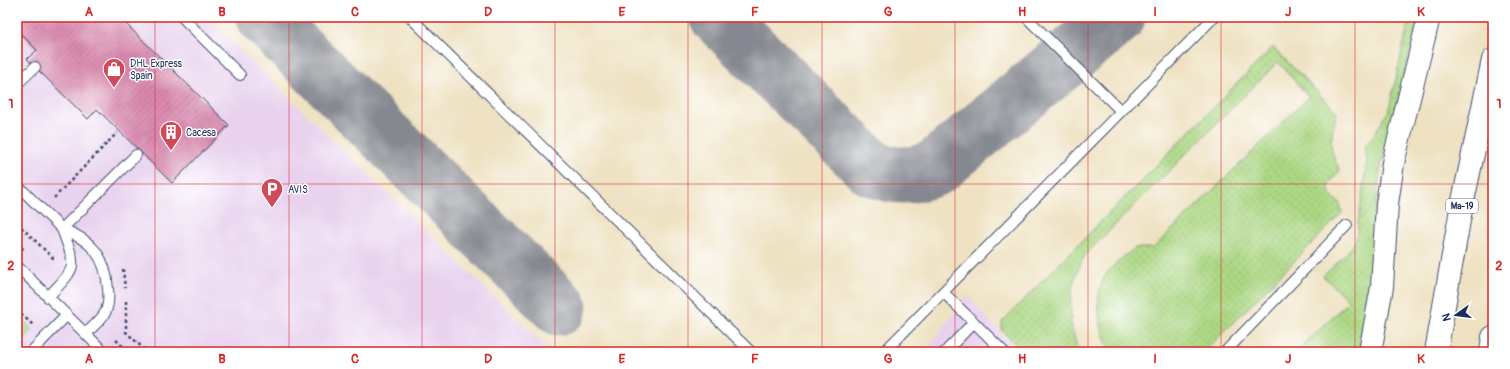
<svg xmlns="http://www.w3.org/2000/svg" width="1510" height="369" viewBox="0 0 1510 369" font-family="Pangolin,sans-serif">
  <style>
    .built { fill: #e8d2ee }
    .grass { fill: url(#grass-dots); stroke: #648370 }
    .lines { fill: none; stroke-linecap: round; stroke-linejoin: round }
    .taxiway { stroke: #858890; stroke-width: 57 }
    .building { fill: url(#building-hatch) }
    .lane-casing { stroke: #3b4a6d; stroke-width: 12 }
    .secondary-casing { stroke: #3b4a6d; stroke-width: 24 }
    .highway-casing { stroke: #3b4a6d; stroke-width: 24 }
    .path { stroke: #3b4a6d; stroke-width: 2.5; stroke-dasharray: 3 3; stroke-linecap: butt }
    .lane { stroke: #fff; stroke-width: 10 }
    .secondary { stroke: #fff; stroke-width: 22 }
    .highway { stroke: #fff; stroke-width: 22 }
    .grid { fill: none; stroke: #d62828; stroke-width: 1; stroke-opacity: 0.55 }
    .labels { text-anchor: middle; stroke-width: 3; stroke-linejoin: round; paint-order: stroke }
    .shield { fill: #fff; stroke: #5f6d8e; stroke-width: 1 }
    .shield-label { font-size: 9px; font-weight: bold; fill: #1b2f5e }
    .poi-label { font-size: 10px; fill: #1b2f5e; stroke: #fff; text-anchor: start }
    .neatline { fill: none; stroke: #d62828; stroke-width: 1.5 }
    .grid-label { font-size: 13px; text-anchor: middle; font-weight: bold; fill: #d62828 }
  </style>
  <defs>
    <pattern id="grass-dots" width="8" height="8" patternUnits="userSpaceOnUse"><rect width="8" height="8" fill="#acd783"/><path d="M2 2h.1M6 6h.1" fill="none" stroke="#93b974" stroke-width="1.8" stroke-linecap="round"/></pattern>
    <pattern id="building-hatch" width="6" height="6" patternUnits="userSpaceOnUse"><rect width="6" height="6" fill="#da89ae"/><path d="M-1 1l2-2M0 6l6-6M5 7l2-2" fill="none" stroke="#b07091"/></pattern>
  </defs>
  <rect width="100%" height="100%" fill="#fff"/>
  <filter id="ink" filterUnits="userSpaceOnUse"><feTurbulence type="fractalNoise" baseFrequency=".025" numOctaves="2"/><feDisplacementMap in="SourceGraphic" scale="8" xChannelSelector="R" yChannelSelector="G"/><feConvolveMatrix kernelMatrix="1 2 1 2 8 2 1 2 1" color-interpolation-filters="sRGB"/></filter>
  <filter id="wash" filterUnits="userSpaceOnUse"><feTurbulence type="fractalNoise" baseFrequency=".012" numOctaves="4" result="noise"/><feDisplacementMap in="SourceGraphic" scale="16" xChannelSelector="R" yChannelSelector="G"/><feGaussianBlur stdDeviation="0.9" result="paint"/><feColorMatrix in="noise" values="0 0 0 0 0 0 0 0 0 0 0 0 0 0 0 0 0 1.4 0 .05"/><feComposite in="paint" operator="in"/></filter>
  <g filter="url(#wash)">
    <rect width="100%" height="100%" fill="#efe2c2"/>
    <path class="built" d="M17,17H206L551,352H17Z
      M967,295L1018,352H925Z"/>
    <path class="grass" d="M1298,17H1321L1315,22L1307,24Z
      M1410,17H1419L1381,166L1377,192L1371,299L1359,352H1296L1349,301L1323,276C1335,264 1349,254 1356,239L1367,160L1364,146C1376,135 1379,125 1388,112Z
      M1273,47L1337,112C1332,137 1326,146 1340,170L1329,184L1330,195L1340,203L1342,213L1204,352H1110C1099,327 1090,291 1111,268C1118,261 1127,254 1135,248H1153L1309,97L1278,62L1085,255C1068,286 1066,319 1079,352H1024L1002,331V322Z
      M17,314L33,330L17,346Z"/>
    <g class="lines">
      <path class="taxiway" d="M264,17L559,307
        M718,17L870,167C893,178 912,177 935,168L1117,17"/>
    </g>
    <g id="blocks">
      <path class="building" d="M17,17H119L229,125L172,183L97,109L88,119L27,59L37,50L21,34L17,38Z"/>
    </g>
  </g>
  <g filter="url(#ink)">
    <use href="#blocks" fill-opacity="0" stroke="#3b4a6d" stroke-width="1"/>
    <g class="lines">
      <g class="lane-casing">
        <path id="lane" d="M182,17L240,75
          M410,17L751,352
          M1026,17L1121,111
          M17,84L35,67
          M17,185L62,229L136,155
          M17,266L104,352
          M943,292L1214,17
          M48,297C78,265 77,270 62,229C92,240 106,257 108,289C109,298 109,305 105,313C100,321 92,327 86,334
          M31,352L67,315
          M884,352L943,292L1004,352
          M945,352L974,322
          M1225,352L1347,225"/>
      </g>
      <g class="secondary-casing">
        <path id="secondary" d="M1370,352L1382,287L1387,204L1393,163L1429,17"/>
      </g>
      <g class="highway-casing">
        <path id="highway" d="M1436,352L1460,215L1493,60
          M1491,352L1493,337"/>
      </g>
      <path class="path" d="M54,198L117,133
        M17,223L54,259
        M17,243L25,251
        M123,269L125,288
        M126,301V332L147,352
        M17,310L34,326
        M116,340L129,352"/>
      <use href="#lane" class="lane"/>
      <use href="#secondary" class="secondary"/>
      <use href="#highway" class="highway"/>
    </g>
  </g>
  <path class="grid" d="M155,17V352M289,17V352M422,17V352M555,17V352M688,17V352M822,17V352M955,17V352M1088,17V352M1221,17V352M1355,17V352M17,184H1493"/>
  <defs>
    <g id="shop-pin" transform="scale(1.15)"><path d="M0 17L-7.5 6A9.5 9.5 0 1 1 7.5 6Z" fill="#d1495b" stroke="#fff"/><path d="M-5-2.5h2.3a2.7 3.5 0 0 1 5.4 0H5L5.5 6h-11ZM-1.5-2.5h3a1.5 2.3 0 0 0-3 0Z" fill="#fff"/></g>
    <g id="building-pin" transform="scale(1.15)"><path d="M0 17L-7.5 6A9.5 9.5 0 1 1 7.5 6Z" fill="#d1495b" stroke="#fff"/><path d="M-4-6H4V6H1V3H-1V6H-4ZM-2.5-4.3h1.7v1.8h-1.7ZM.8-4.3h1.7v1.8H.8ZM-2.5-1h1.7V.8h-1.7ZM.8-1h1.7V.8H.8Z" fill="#fff"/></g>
    <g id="parking-pin" transform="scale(1.15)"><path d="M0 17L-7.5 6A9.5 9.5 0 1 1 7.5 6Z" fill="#d1495b" stroke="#fff"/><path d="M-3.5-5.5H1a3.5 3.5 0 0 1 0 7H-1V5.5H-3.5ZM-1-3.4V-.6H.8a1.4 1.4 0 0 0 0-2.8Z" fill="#fff"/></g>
  </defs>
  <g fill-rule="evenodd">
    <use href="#shop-pin" x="114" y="69"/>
    <use href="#building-pin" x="171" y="132"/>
    <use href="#parking-pin" x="272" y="189"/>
  </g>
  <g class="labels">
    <rect class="shield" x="1446" y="199" width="32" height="14" rx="3"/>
    <g class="shield-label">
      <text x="1462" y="209">Ma-19</text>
    </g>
    <g class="poi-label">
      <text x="130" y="67">DHL Express<tspan x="130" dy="12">Spain</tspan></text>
      <text x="186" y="136">Cacesa</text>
      <text x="288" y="193">AVIS</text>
    </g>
  </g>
  <rect width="1510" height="369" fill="none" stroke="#fff" stroke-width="44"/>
  <g transform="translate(1456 315) rotate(256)" stroke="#ffffff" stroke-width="3" paint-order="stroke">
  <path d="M0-3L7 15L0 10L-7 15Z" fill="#1b2f5e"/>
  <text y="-6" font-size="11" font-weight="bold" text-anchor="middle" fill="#1b2f5e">N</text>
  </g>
  <rect x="22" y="22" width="1466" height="325" class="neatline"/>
  <g class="grid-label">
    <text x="89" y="16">A</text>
    <text x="222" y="16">B</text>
    <text x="355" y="16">C</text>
    <text x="488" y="16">D</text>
    <text x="622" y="16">E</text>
    <text x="755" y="16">F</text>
    <text x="888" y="16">G</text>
    <text x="1022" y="16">H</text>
    <text x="1155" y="16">I</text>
    <text x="1288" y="16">J</text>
    <text x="1421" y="16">K</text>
    <text x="11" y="108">1</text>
    <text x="1499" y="108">1</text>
    <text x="11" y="270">2</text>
    <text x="1499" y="270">2</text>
    <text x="89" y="363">A</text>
    <text x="222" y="363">B</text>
    <text x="355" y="363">C</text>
    <text x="488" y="363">D</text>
    <text x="622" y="363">E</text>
    <text x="755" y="363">F</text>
    <text x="888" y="363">G</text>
    <text x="1022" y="363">H</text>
    <text x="1155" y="363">I</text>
    <text x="1288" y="363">J</text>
    <text x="1421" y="363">K</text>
  </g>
</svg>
